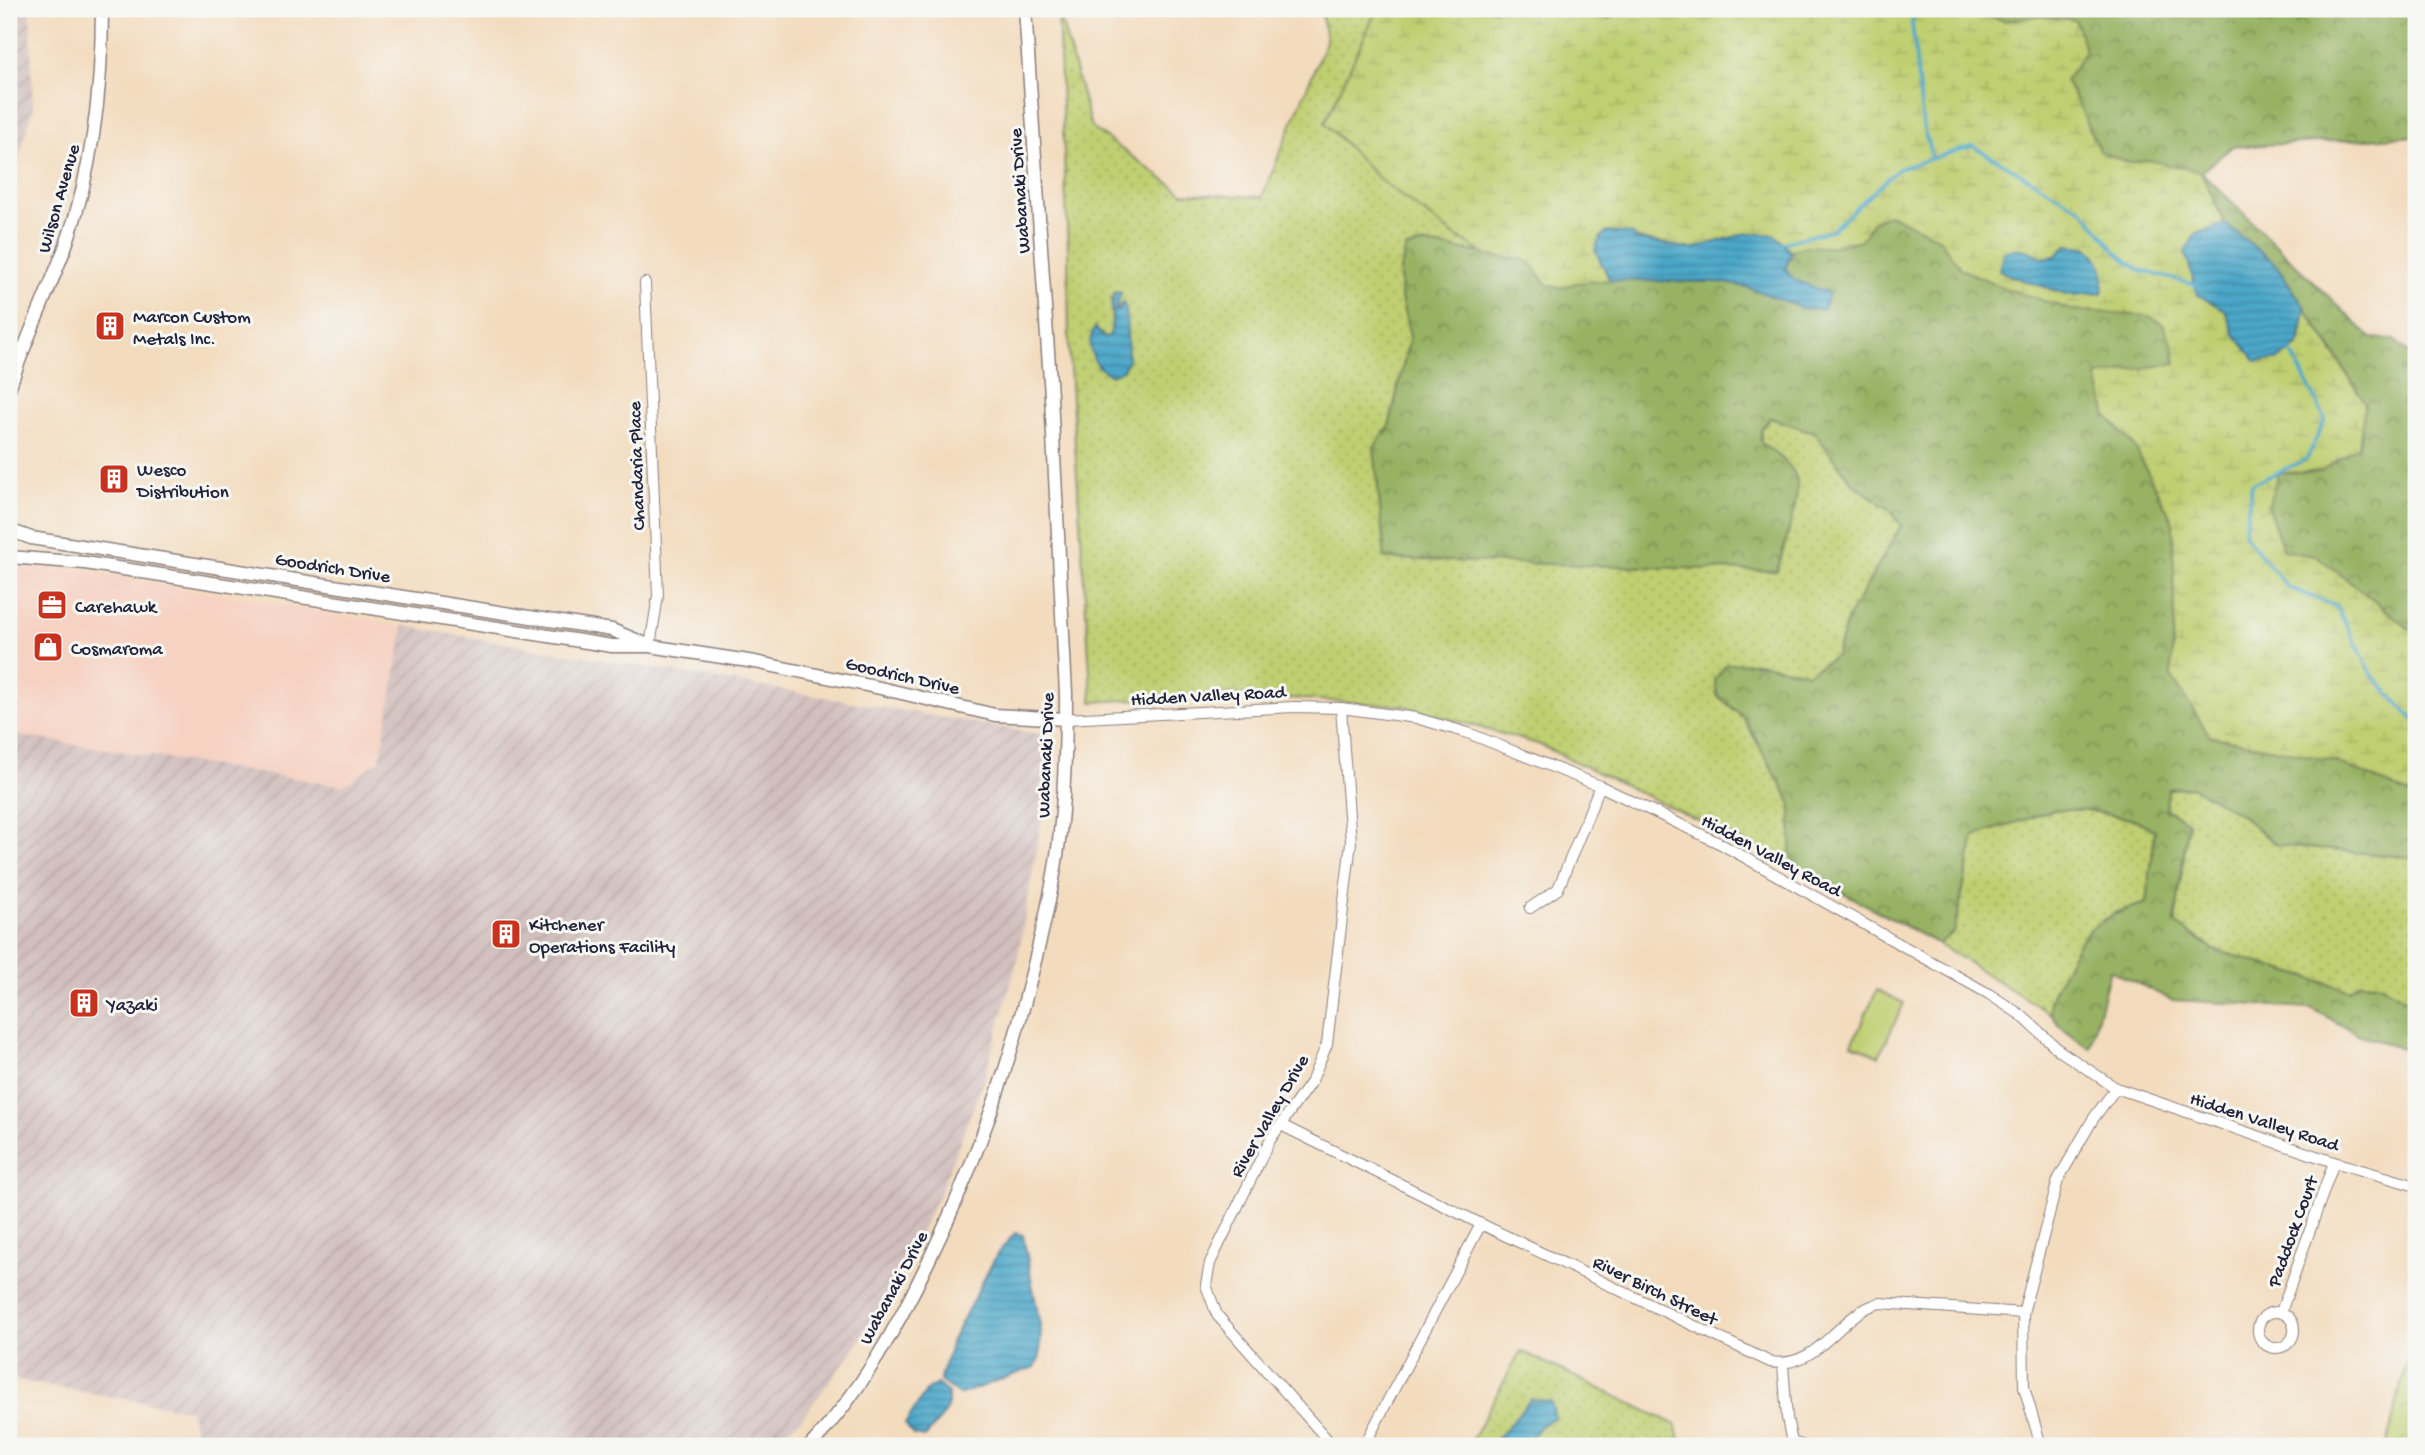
<svg xmlns="http://www.w3.org/2000/svg" width="2425" height="1455" viewBox="0 0 2425 1455" font-family="'Gochi Hand',sans-serif">
  <style>
    .built { fill: #f6d2c3 }
    .industrial { fill: url(#industrial-furrows) }
    .grass { fill: url(#grass-dots); stroke: #707856; stroke-width: 2; fill-rule: evenodd }
    .forest { fill: url(#forest-crowns); stroke: #5c6a4f; stroke-width: 2 }
    .wetland { fill: url(#wetland-marsh); stroke: #707856; stroke-width: 2; fill-rule: evenodd }
    .park { fill: url(#park-crowns); stroke: #707856; stroke-width: 2 }
    .pitch { fill: #bfcf71; stroke: #707856; stroke-width: 2 }
    .water { fill: url(#water-rules); stroke: #366482; stroke-width: 2 }
    .lines { fill: none; stroke-linecap: round; stroke-linejoin: round }
    .stream { stroke: #4ba7c9; stroke-width: 3.5 }
    .minor-casing { stroke: #8a7e7c; stroke-width: 12 }
    .tertiary-casing { stroke: #8a7e7c; stroke-width: 15 }
    .minor { stroke: #fff; stroke-width: 10 }
    .tertiary { stroke: #fff; stroke-width: 12 }
    .labels { text-anchor: middle; stroke-width: 6; stroke-linejoin: round; paint-order: stroke }
    .street-label { font-size: 19px; fill: #22223b; stroke: #f6f6f2 }
    .poi-label { font-size: 19px; fill: #22223b; stroke: #f6f6f2; text-anchor: start }
  </style>
  <defs>
    <pattern id="industrial-furrows" width="10" height="10" patternUnits="userSpaceOnUse" patternTransform="scale(1.75)"><rect width="10" height="10" fill="#d1bfbd"/><path d="M-1 1l2-2M0 10L10 0M9 11l2-2" fill="none" stroke="#b3a4a3"/></pattern>
    <pattern id="grass-dots" width="8" height="8" patternUnits="userSpaceOnUse" patternTransform="scale(1.75)"><rect width="8" height="8" fill="#bfcf71"/><path d="M2 2h.1M6 6h.1" fill="none" stroke="#a4b163" stroke-width="1.8" stroke-linecap="round"/></pattern>
    <pattern id="forest-crowns" width="20" height="18" patternUnits="userSpaceOnUse" patternTransform="scale(1.75)"><rect width="20" height="18" fill="#97b263"/><path d="M2 6a3 3 0 1 1 6 0M12 15a3 3 0 1 1 6 0" fill="none" stroke="#7b9053"/></pattern>
    <pattern id="wetland-marsh" width="20" height="14" patternUnits="userSpaceOnUse" patternTransform="scale(1.75)"><rect width="20" height="14" fill="#bfcf71"/><path d="M1 5h8M5 5V1M11 12h8M15 12V8" fill="none" stroke="#a4b163"/></pattern>
    <pattern id="park-crowns" width="20" height="18" patternUnits="userSpaceOnUse" patternTransform="scale(1.75)"><rect width="20" height="18" fill="#bfcf71"/><path d="M2 6a3 3 0 1 1 6 0M12 15a3 3 0 1 1 6 0" fill="none" stroke="#a4b163"/></pattern>
    <pattern id="water-rules" width="6" height="5" patternUnits="userSpaceOnUse" patternTransform="scale(1.75)"><rect width="6" height="5" fill="#4ba7c9"/><path d="M0 2.5h6" fill="none" stroke="#3e88a4"/></pattern>
  </defs>
  <rect width="100%" height="100%" fill="#f6f6f2"/>
  <filter id="ink" filterUnits="userSpaceOnUse"><feTurbulence type="fractalNoise" baseFrequency=".0143" numOctaves="2"/><feDisplacementMap in="SourceGraphic" scale="14" xChannelSelector="R" yChannelSelector="G"/><feConvolveMatrix kernelMatrix="1 2 1 2 8 2 1 2 1" color-interpolation-filters="sRGB"/></filter>
  <filter id="wash" filterUnits="userSpaceOnUse"><feTurbulence type="fractalNoise" baseFrequency=".00686" numOctaves="4" result="noise"/><feDisplacementMap in="SourceGraphic" scale="28" xChannelSelector="R" yChannelSelector="G"/><feGaussianBlur stdDeviation="1.57" result="paint"/><feColorMatrix in="noise" values="0 0 0 0 0 0 0 0 0 0 0 0 0 0 0 0 0 1.4 0 .05"/><feComposite in="paint" operator="in"/></filter>
  <g filter="url(#wash)">
    <rect width="100%" height="100%" fill="#f3dbbd"/>
    <path class="built" d="M9,557L404,626L380,760L343,787L9,734Z"/>
    <path class="industrial" d="M9,9H30L33,109L9,192Z
      M404,626L1046,735L1045,800L1017,961L984,1080L939,1194L895,1281L855,1348L801,1419L767,1446H199L190,1410L9,1379V734L343,786L380,760Z"/>
    <path class="grass" d="M1058,9L1091,127L1183,193L1262,197L1326,41L1321,9H1377L1325,123L1379,179L1452,234L1487,256L1425,244L1400,270L1401,297L1410,336L1389,427L1374,447L1776,571C1781,552 1802,494 1796,478C1790,462 1774,453 1761,443V429L1770,418L1814,432L1853,483L1891,511L1901,526L1848,618L1836,656L1808,673L1757,663L1717,695L1743,717L1791,802V856L1798,868L1538,744L1404,706L1230,694L1092,702L1069,354L1068,250ZM1120,293L1116,313L1122,303L1099,369L1095,328L1105,338L1109,336L1112,330L1111,300Z
      M2192,787L2240,814L2277,845L2416,858V1005L2377,983L2350,990L2215,950L2175,923L2188,822L2166,809L2167,789Z
      M2054,810H2087L2136,820L2155,831L2147,903L2113,913L2050,1000L2051,1014L1938,944L1954,932L1974,836Z
      M1521,1351L1676,1425L1682,1446H1524L1540,1426L1499,1436L1491,1446H1468Z"/>
    <path class="forest" d="M1577,9H1624L1609,19L1574,12Z
      M1964,9H2416V136L2232,147L2201,172L2371,338L2395,340L2416,360V499L2413,552H2416V634L2318,557L2283,550L2268,507L2278,473L2321,471L2365,403L2332,349L2275,263L2225,224L2214,198L2147,160L2129,163L2099,151L2080,107L2065,81L2086,51L2039,16L2005,21Z
      M1890,214L1939,238L1961,269L2119,312L2149,316L2164,324L2173,346L2176,363L2097,376L2107,416L2135,447L2173,522L2175,608L2171,676L2210,736L2335,761L2416,797V858L2277,845L2240,814L2192,787L2168,789L2166,809L2188,822L2175,923L2215,950L2350,990L2359,982L2377,983L2416,1005V1052L2360,1035L2311,1008L2172,1000L2110,970L2090,1048C2078,1039 2055,1027 2051,1012C2048,1000 2054,991 2059,981C2083,929 2093,919 2147,903L2155,831L2136,820L2087,810H2054L1974,836L1954,932L1938,944L1798,868L1791,856V802L1743,717L1717,695L1715,679L1727,664L1757,663L1808,673L1836,656L1848,618L1901,526L1891,511L1853,483L1814,432L1770,418L1761,429V443C1774,453 1791,462 1796,478C1802,494 1782,552 1777,571L1385,559L1374,447L1389,427L1410,337L1401,297L1400,270L1406,248L1425,244L1522,259L1532,264L1546,284L1560,288L1576,283L1610,280L1721,282L1751,288L1802,308L1828,293L1794,280L1785,269L1791,252L1805,246L1827,247L1860,240L1873,221Z"/>
    <path class="wetland" d="M1377,9H1571L1574,12L1609,19L1624,9H1964L2005,21L2039,16L2075,20L2086,51L2065,81L2080,107L2099,151L2129,163L2147,160L2201,172L2225,224L2196,234L2198,295L2225,310L2234,333L2299,345L2305,308L2365,403L2359,446L2321,471L2278,473L2268,507L2283,550L2318,557L2416,634V797L2335,761L2210,736L2171,676L2175,608L2173,522L2135,447L2107,416L2097,376L2176,363L2173,346L2163,324L2149,316L2072,310L2007,289L1961,269L1939,238L1890,214L1873,221L1861,240L1827,247L1805,246L1791,252L1775,235L1747,233L1692,249L1635,238L1595,250L1610,280L1576,283L1560,288L1546,284L1532,264L1522,259L1487,256L1452,234L1379,179L1325,123ZM2030,251L2042,258L2056,256L2039,284L2013,277Z"/>
    <path class="park" d="M2416,1325V1446H2386Z"/>
    <path class="pitch" d="M1877,990L1904,1003L1879,1056L1852,1044Z"/>
    <path class="water" d="M2225,224L2275,263L2305,308L2299,345L2278,360L2256,361L2234,333L2225,310L2198,295L2185,252L2196,234Z
      M1607,232L1632,234L1635,239L1692,249L1747,233L1775,235L1791,252L1785,270L1795,280L1829,293L1823,309L1802,308L1751,288L1721,282L1610,280L1595,250L1600,238Z
      M2067,245L2088,247C2105,265 2105,269 2102,293L2070,295L2013,277L1999,270L2003,253C2020,245 2027,249 2042,258L2056,256Z
      M1114,292L1121,293L1115,311H1119L1123,302L1126,309L1128,359L1123,370L1111,375C1093,366 1084,346 1095,328L1104,338L1109,336C1116,323 1109,306 1114,292Z
      M1015,1233L1023,1235L1041,1330L1040,1357L1035,1367L959,1395L940,1381C940,1368 950,1357 951,1342L997,1254Z
      M937,1384L948,1393V1405L946,1409L947,1411L925,1437L914,1435L905,1424L927,1390Z
      M1531,1399L1551,1402L1555,1417L1540,1426L1524,1446H1491Z"/>
    <g class="lines">
      <path class="stream" d="M1915,9L1912,23L1923,127L1932,158
        M1783,243L1832,230L1898,169L1973,146L2083,210L2117,253L2139,270L2199,286
        M2290,349L2325,419L2307,459L2252,484L2244,534L2287,587L2336,606L2373,676L2416,723"/>
    </g>
  </g>
  <g filter="url(#ink)">
    <g class="lines">
      <g class="minor-casing">
        <path id="minor" d="M645,283L658,596L650,646
          M9,345L22,351
          M1066,719L1293,707L1341,708L1416,718L1468,733L1600,786L1719,843L1989,994L2021,1015L2060,1051L2116,1088L2334,1162L2416,1186
          M1530,908L1558,889L1600,786
          M1281,1125L1481,1224L1770,1362C1820,1370 1837,1314 1880,1303L2023,1313
          M2258 1330a18 18 0 1 1 36 0a18 18 0 1 1-36 0Z
          M2281,1312L2334,1162
          M1783,1364L1787,1418L1792,1443
          M1333,1446L1217,1315L1206,1285L1210,1263L1270,1140L1312,1080L1327,1044L1351,842L1341,708
          M1360,1446L1365,1444L1481,1224
          M1783,1446L1795,1443L1804,1446
          M2041,1446L2024,1387L2023,1313L2058,1180L2093,1119L2116,1088"/>
      </g>
      <g class="tertiary-casing">
        <path id="tertiary" d="M9,389C25,340 48,293 66,245C93,169 102,89 102,9
          M9,530L31,538L612,630L643,643
          M9,557L85,563L612,646H650L755,662L880,688L995,715L1066,719
          M810,1446C861,1392 898,1326 929,1260C973,1169 1007,1075 1031,977C1043,929 1055,880 1060,832C1065,786 1066,740 1066,694L1051,396L1025,9"/>
      </g>
      <use href="#minor" class="minor"/>
      <use href="#tertiary" class="tertiary"/>
    </g>
  </g>
  <defs>
    <g id="building-square" transform="scale(1.575)"><rect x="-9" y="-9" width="18" height="18" rx="4" fill="#c8321e" stroke="#f6f6f2"/><path d="M-4-6H4V6H1V3H-1V6H-4ZM-2.5-4.3h1.7v1.8h-1.7ZM.8-4.3h1.7v1.8H.8ZM-2.5-1h1.7V.8h-1.7ZM.8-1h1.7V.8H.8Z" fill="#fff"/></g>
    <g id="office-square" transform="scale(1.575)"><rect x="-9" y="-9" width="18" height="18" rx="4" fill="#c8321e" stroke="#f6f6f2"/><path d="M-6-3h4V-5.5h4V-3h4V5H-6ZM-1-4.5V-3h2v-1.5ZM-6 0V1H6V0Z" fill="#fff"/></g>
    <g id="shop-square" transform="scale(1.575)"><rect x="-9" y="-9" width="18" height="18" rx="4" fill="#c8321e" stroke="#f6f6f2"/><path d="M-5-2.5h2.3a2.7 3.5 0 0 1 5.4 0H5L5.5 6h-11ZM-1.5-2.5h3a1.5 2.3 0 0 0-3 0Z" fill="#fff"/></g>
  </defs>
  <g fill-rule="evenodd">
    <use href="#building-square" x="110" y="326"/>
    <use href="#building-square" x="114" y="479"/>
    <use href="#office-square" x="52" y="605"/>
    <use href="#shop-square" x="48" y="647"/>
    <use href="#building-square" x="506" y="934"/>
    <use href="#building-square" x="84" y="1003"/>
  </g>
  <g class="labels">
    <g class="street-label">
      <text transform="translate(1018 191) rotate(-94)" y="7">Wabanaki Drive</text>
      <text transform="translate(57 198) rotate(-74)" y="7">Wilson Avenue</text>
      <text transform="translate(635 466) rotate(-92)" y="7">Chandaria Place</text>
      <text transform="translate(333 566) rotate(9)" y="7">Goodrich Drive</text>
      <text transform="translate(903 674) rotate(13)" y="7">Goodrich Drive</text>
      <text transform="translate(1208 694) rotate(-3)" y="7">Hidden Valley Road</text>
      <text transform="translate(1044 755) rotate(-88)" y="7">Wabanaki Drive</text>
      <text transform="translate(1772 854) rotate(28)" y="7">Hidden Valley Road</text>
      <text transform="translate(1268 1115) rotate(-60)" y="7">River Valley Drive</text>
      <text transform="translate(2265 1120) rotate(18)" y="7">Hidden Valley Road</text>
      <text transform="translate(2291 1231) rotate(-70)" y="7">Paddock Court</text>
      <text transform="translate(892 1287) rotate(-62)" y="7">Wabanaki Drive</text>
      <text transform="translate(1656 1289) rotate(26)" y="7">River Birch Street</text>
    </g>
    <g class="poi-label">
      <text x="133" y="322">Marcon Custom<tspan x="133" dy="22">Metals Inc.</tspan></text>
      <text x="137" y="475">Wesco<tspan x="137" dy="22">Distribution</tspan></text>
      <text x="75" y="612">Carehawk</text>
      <text x="71" y="654">Cosmaroma</text>
      <text x="529" y="930">Kitchener<tspan x="529" dy="22">Operations Facility</tspan></text>
      <text x="107" y="1010">Yazaki</text>
    </g>
  </g>
  <rect width="2425" height="1455" fill="none" stroke="#f6f6f2" stroke-width="35"/>
</svg>
